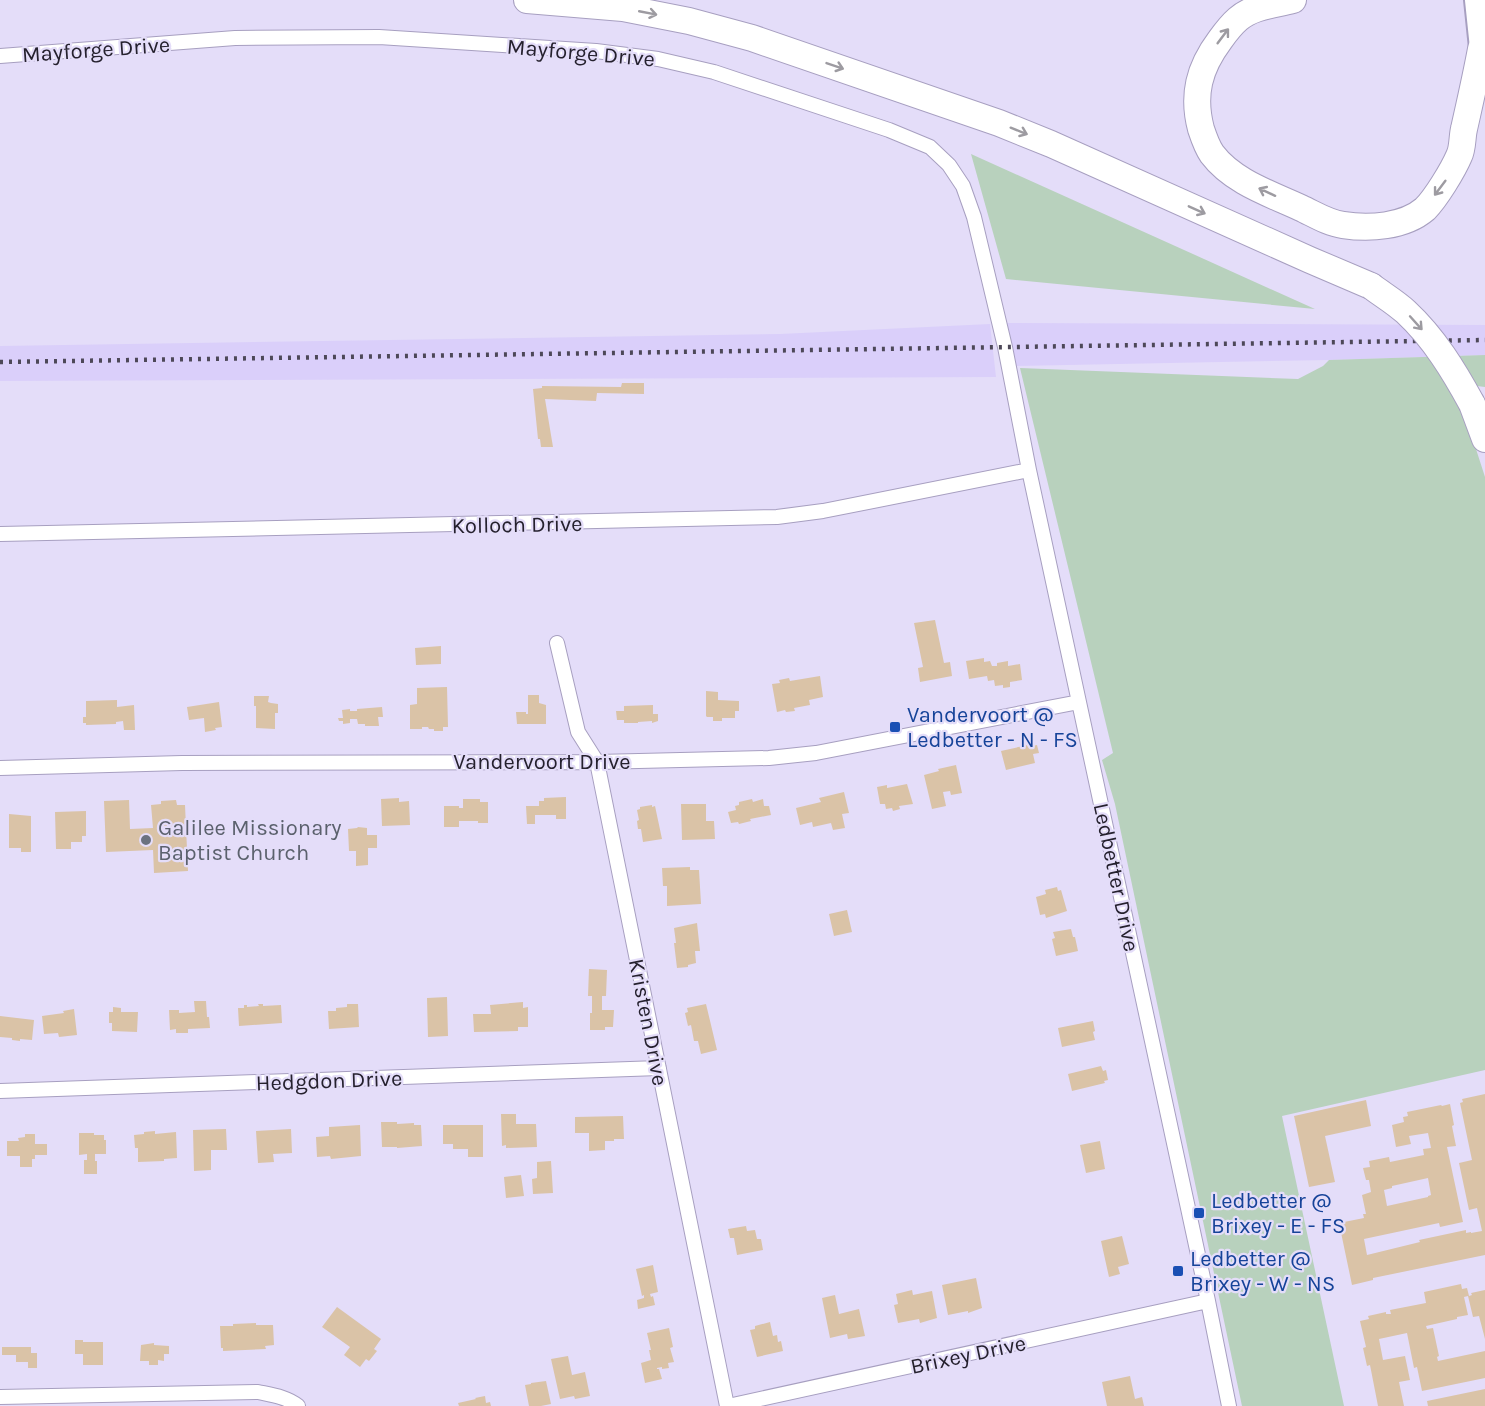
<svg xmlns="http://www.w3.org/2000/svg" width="1485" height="1406" viewBox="0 0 1485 1406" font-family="Karla,sans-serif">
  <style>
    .built { fill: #dacffa }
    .green { fill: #b8d1bd }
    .building { fill: #dac3a7; fill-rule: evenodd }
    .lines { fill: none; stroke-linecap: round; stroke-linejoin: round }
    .street-casing { stroke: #a79fc0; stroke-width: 16 }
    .primary-casing { stroke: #a79fc0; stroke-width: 26 }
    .highway-casing { stroke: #a79fc0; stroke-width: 28 }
    .street { stroke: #fff; stroke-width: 14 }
    .primary { stroke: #fff; stroke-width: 22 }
    .highway { stroke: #fff; stroke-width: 26 }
    .rail { stroke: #4d4858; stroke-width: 4.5; stroke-dasharray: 3 6; stroke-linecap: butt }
    .highway-bridge-casing { stroke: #a79fc0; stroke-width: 28; stroke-linecap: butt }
    .highway-bridge { stroke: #fff; stroke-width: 26 }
    .oneway { stroke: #9d9ba1 }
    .transit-dot { fill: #1a4fb4; stroke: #e4ddf9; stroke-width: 2 }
    .worship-dot { fill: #6b7280; stroke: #e4ddf9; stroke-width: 2 }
    .labels { text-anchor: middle; stroke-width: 4.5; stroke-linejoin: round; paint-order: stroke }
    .street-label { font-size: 22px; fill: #25212e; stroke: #e4ddf9 }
    .transit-label { font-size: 22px; fill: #164399; stroke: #e4ddf9; text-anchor: start }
    .worship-label { font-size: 22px; fill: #5b616d; stroke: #e4ddf9; text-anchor: start }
  </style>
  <rect width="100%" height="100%" fill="#e4ddf9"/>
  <path class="built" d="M1001,323L1485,325V355L1329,360L1012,366Z
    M990,324L996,377L0,381V346L780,334Z"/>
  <path class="green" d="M971,154L1315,309L1006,279Z
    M1485,355V387L1477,386L1457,390L1485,477V1070L1282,1116L1344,1406H1242L1115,804L1102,760L1113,753L1020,368L1298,379L1323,366L1329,360Z"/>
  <path class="building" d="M622,383H644V394L597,393L596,401L545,399L553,447H541L540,439H538L533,389L542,388V386L621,387Z
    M935,620L944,663L950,662L952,676L920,682L918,668L923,667L914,623Z
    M441,646V664L416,665L415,648Z
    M984,658V662L990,661L992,666H997V663L1008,661V666L1020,664L1022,680L1010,682V687L1003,688V685L995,686L994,680L988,681L987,676L969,679L966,661Z
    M820,676L823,697L809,700L810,705L794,708L795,711L786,712L785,710L777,712L772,684L780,683L779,680L789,678L790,681Z
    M447,687L448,727H443V731H434V729H429L428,727H422V729H410V705L417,704V688Z
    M706,691L718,692V700L739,701V711H735V718H722V721H713V717H707L706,716Z
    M528,695H539V703L546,705V724H517L516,712H526V714H528Z
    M254,696H269L268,702L271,703L278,704V713H275V729L256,728V706H254Z
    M117,700V707L134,705L135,730H124L123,721L116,722V724L86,725V723H83V717H86V701Z
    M219,702L222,727L215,728L216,730L205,732L204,718L189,720L187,707Z
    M653,705V714H658V721L652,723V721L638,722V723H624V720H617L616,711H624V706Z
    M382,707L383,717H378L379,726H365V724H358L357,719H350V723L343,724V721H339L338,718H343L342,710L350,709V711H357V709Z
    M1032,744V746L1037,745L1039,753L1033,754L1035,763L1006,770L1001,751Z
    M956,765L962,793L951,795L950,791L943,792L946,806L932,809L924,775L939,771L938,769Z
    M907,784L913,804L899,806L900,809L893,811L892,808L886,809L885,804H880L877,787L887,785V788Z
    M844,792L849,813L842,814L845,828L833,830L831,823L813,827L812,822L800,825L796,808L821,802L819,798Z
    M566,797V819H556V815H535V824H527L526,806H539V801H544V798Z
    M399,798V802L409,801L410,825L382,826L381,799Z
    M463,799H480V802H488V823H478V821H459V827H444V806H459V808H463Z
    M752,799L753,802L763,799L764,806H769L771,815L750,819L751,821L739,824L738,822L731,823L728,812L736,810L735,806L739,805V802Z
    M129,800L130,829L153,828L151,805L161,804V801L176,800L177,805H185L188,871L154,873L153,850L106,852L104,801Z
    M681,804H706V821H714L715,839L682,840Z
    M652,805V807L655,806L662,839L643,842L641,829H638L637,821L639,820L637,810L640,809V807Z
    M86,811V836H82V842H71V849H56L55,812Z
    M9,814L31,816V852H21V848H9Z
    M358,827L367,828V835H377V848H368V865L356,866V851H349L348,829L357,828Z
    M690,867V870H699L701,904L667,906V886H663L662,868Z
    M1057,887L1058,891L1061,890L1067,911L1046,918L1045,914L1040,915L1036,897L1046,894L1045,890Z
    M847,910L852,932L834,936L829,914Z
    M697,923L700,951H695L696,963L688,965V967L677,968L674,943H676L674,928Z
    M1071,929L1073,937H1075L1078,951L1056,956L1052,939L1055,938L1053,932Z
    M589,969L607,970L606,996H602V1010H614L613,1027H605V1030H590V1013H592V996H588Z
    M447,997L448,1036L428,1037L427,998Z
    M194,1001H206L207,1017H209L210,1028L188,1029V1033H176V1029L170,1030L169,1010H179V1013L195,1012Z
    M523,1002V1008L528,1007V1027H518V1031L474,1032L473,1014H491L490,1005Z
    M258,1004H263V1006L281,1005L282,1023L239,1026L238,1008H244V1005H247V1007L259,1006Z
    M347,1004H358L359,1027L329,1029L328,1011H336V1008L347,1007Z
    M706,1004L717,1050L701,1054L698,1041H694L691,1025L688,1026L685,1013L688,1012L687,1008Z
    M113,1007L121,1008V1012H138L137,1032L112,1031V1023H109V1012H113Z
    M74,1009L77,1035L59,1037L58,1033L44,1034L42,1016L64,1013L63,1011Z
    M0,1016L34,1020L32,1040L20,1039V1041L12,1040V1038L0,1037Z
    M1093,1021L1095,1031L1093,1032L1095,1040L1062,1047L1058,1028Z
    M1101,1066L1103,1071L1106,1070L1108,1080L1104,1081L1105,1083L1072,1091L1068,1074Z
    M1485,1094V1255L1373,1278V1280L1352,1285L1339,1223L1364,1218L1363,1214H1366L1362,1195L1371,1192L1369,1180H1366L1363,1168L1370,1167L1369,1161L1389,1157L1390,1162L1424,1155L1423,1149L1431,1148L1428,1133L1409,1136L1411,1144L1396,1147L1392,1125L1404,1122L1403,1117L1408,1116L1407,1112L1441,1105L1442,1106L1450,1104L1454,1125L1452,1126L1456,1146L1447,1147L1463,1222L1440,1227L1439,1223L1364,1239L1367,1255L1420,1242L1419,1240L1466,1230V1233L1471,1232V1233L1482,1231L1477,1208L1469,1210L1459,1163L1472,1160L1460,1103L1463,1102L1462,1099ZM1428,1178L1431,1195L1428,1196V1197L1387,1206L1384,1190L1392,1188V1186Z
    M1366,1100L1371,1126L1325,1136L1335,1182L1309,1187L1294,1116Z
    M501,1114H516V1124H536L537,1147L506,1148V1145L502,1146Z
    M623,1116L624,1139H614V1141H605V1150L589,1151V1133H575V1117Z
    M381,1122H397V1124L414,1123V1125H421L422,1146L397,1148V1147H382Z
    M360,1125L361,1156L331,1159L330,1156L317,1157L316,1137L329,1136V1127Z
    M443,1125H483V1157H468V1149H453V1144H443Z
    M226,1129L227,1150H211V1170L194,1171L193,1130Z
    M291,1129L292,1153L273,1154L274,1162L258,1163L256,1131Z
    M155,1131V1134L176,1132L177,1158L164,1159V1161L138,1162V1148H135L134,1135L144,1134V1132Z
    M79,1133H94V1135H104V1140H106V1154H95V1161H97V1174H84V1160H87V1154L79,1155Z
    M25,1134H35V1144H47V1155H35V1159H32V1167H20V1156H7V1141H19L18,1138L25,1137Z
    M1100,1141L1105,1169L1086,1173L1080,1145Z
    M551,1161L553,1193L533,1194L532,1179L537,1178V1162Z
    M521,1175L524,1196L506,1198L504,1177Z
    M746,1226L747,1231L755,1230L757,1239H761L763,1250L737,1255L734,1238H730L728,1229Z
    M1122,1236L1129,1264L1118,1267L1120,1274L1109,1277L1101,1241Z
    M653,1265L658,1292L650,1294L651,1297L653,1296L655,1305L638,1309L637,1300L644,1298V1295L642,1296L636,1269Z
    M976,1278L982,1308L968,1313V1311L948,1315L942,1285Z
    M1461,1284L1462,1289L1467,1288L1469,1296L1472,1295L1471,1293L1485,1290V1339L1479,1316L1473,1317L1468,1296L1464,1297L1468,1315L1457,1317V1319L1426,1326L1427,1329L1433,1328L1439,1356L1437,1357L1438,1361L1485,1351V1378L1422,1391L1417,1367L1414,1368L1407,1333L1379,1339L1383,1360L1405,1356L1410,1380L1399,1382L1404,1406H1378L1370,1365L1367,1366L1363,1348L1366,1347L1360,1321L1369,1319L1368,1316L1386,1312V1314H1391L1390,1310L1426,1303L1424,1292Z
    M912,1290L913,1295L932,1291L937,1318L920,1323L919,1319L898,1323L894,1305L898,1304L896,1294Z
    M835,1295L839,1314L859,1309L865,1336L848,1339L847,1334L830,1338L822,1298Z
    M337,1307L381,1339L374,1349L377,1351L369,1361L366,1359L360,1367L344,1355L350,1347L322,1327Z
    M770,1322L773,1336L777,1335L778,1342L781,1341L783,1351L757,1357L750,1330L755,1329V1326Z
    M256,1323V1325H273L274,1345L265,1346L266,1349L223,1351V1348H221L220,1326H233V1324Z
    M669,1328L673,1347L670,1348L674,1362L668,1363L669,1368L662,1369V1367L657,1368V1369H659L662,1379L645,1383L641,1363L651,1360L649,1350H651L647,1333Z
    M75,1340H83V1342H103V1365H83V1354H75Z
    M154,1343V1345L169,1346V1354H164V1361L158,1360V1365H149V1361H140L141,1345Z
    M2,1347H31V1353H37V1368H28V1362H16V1355H2Z
    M568,1356L572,1375L585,1372L590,1396L575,1399L574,1396L560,1399L551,1359Z
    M1130,1376L1135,1399L1142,1397L1144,1406H1107L1102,1382Z
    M546,1381L551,1404L541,1406H529L525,1385L531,1384V1383Z
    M1485,1389V1406H1428L1427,1401Z
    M485,1396L486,1403L490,1402L491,1406H459L458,1403L476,1399L475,1398Z"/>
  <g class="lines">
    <g class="street-casing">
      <path id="street" d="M0,56L235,38L379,37L596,51L658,59L714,72L889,130L930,147L949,165L963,186L974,217L1005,347L1029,470L1208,1301L1229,1406
        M0,534L777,517L823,511L1029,470
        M557,643L578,732L597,762L727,1406
        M0,768L182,763L597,762L769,758L816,753L1079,702
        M0,1091L659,1068
        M0,1397L258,1392C272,1395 287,1397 298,1406
        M728,1406L1208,1301"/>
    </g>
    <g class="primary-casing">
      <path id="primary" d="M1476,0L1483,67"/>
    </g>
    <g class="highway-casing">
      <path id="highway" d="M527,0L623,8L689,21L752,38L999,123L1051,144L1310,260L1371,286
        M1293,0C1274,5 1253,6 1238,19C1231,25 1225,33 1220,40C1199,68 1192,95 1201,129C1204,138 1207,147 1212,154C1233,182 1271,194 1301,208C1314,214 1328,223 1343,225C1369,229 1404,227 1425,209C1436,198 1453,170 1459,156C1463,148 1462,137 1464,129C1470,102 1476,76 1481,49
        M1472,404L1485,439"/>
    </g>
    <use href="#street" class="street"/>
    <use href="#primary" class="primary"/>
    <use href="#highway" class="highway"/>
    <path class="rail" d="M0,362L1485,340"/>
    <g class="highway-bridge-casing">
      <path id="highway-bridge" d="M1371,286C1383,295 1395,302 1406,312C1434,338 1454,371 1472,404"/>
    </g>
    <use href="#highway-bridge" class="highway-bridge"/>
  </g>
  <defs><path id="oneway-shaft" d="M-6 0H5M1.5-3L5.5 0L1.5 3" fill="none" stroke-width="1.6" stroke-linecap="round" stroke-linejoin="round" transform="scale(1.5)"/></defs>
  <g class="oneway">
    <use href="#oneway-shaft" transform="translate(648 13) rotate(11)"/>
    <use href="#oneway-shaft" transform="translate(1223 36) rotate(-53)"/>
    <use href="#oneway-shaft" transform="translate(835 66) rotate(19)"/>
    <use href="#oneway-shaft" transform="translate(1019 131) rotate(22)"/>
    <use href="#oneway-shaft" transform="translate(1440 188) rotate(127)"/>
    <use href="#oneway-shaft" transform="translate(1267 192) rotate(-155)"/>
    <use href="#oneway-shaft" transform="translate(1197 210) rotate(24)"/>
    <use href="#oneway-shaft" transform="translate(1416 323) rotate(48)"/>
  </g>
  <g class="transit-dot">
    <rect x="889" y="721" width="12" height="12" rx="3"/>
    <rect x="1193" y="1207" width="12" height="12" rx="3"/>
    <rect x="1172" y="1265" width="12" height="12" rx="3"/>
  </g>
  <circle class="worship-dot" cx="146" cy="840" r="6"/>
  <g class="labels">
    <g class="street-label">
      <text transform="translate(96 49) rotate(-4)" y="8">Mayforge Drive</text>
      <text transform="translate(581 52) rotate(5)" y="8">Mayforge Drive</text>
      <text transform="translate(517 524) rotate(-1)" y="8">Kolloch Drive</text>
      <text x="542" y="769">Vandervoort Drive</text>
      <text transform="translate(1117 877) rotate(78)" y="8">Ledbetter Drive</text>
      <text transform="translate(649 1022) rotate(79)" y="8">Kristen Drive</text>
      <text transform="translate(329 1080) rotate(-2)" y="8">Hedgdon Drive</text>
      <text transform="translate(968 1354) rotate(-12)" y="8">Brixey Drive</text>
    </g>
    <g class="transit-label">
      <text x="907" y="722">Vandervoort @<tspan x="907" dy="25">Ledbetter - N - FS</tspan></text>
      <text x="1211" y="1208">Ledbetter @<tspan x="1211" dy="25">Brixey - E - FS</tspan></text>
      <text x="1190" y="1266">Ledbetter @<tspan x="1190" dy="25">Brixey - W - NS</tspan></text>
    </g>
    <g class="worship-label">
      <text x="158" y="835">Galilee Missionary<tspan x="158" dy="25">Baptist Church</tspan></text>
    </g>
  </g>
</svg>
